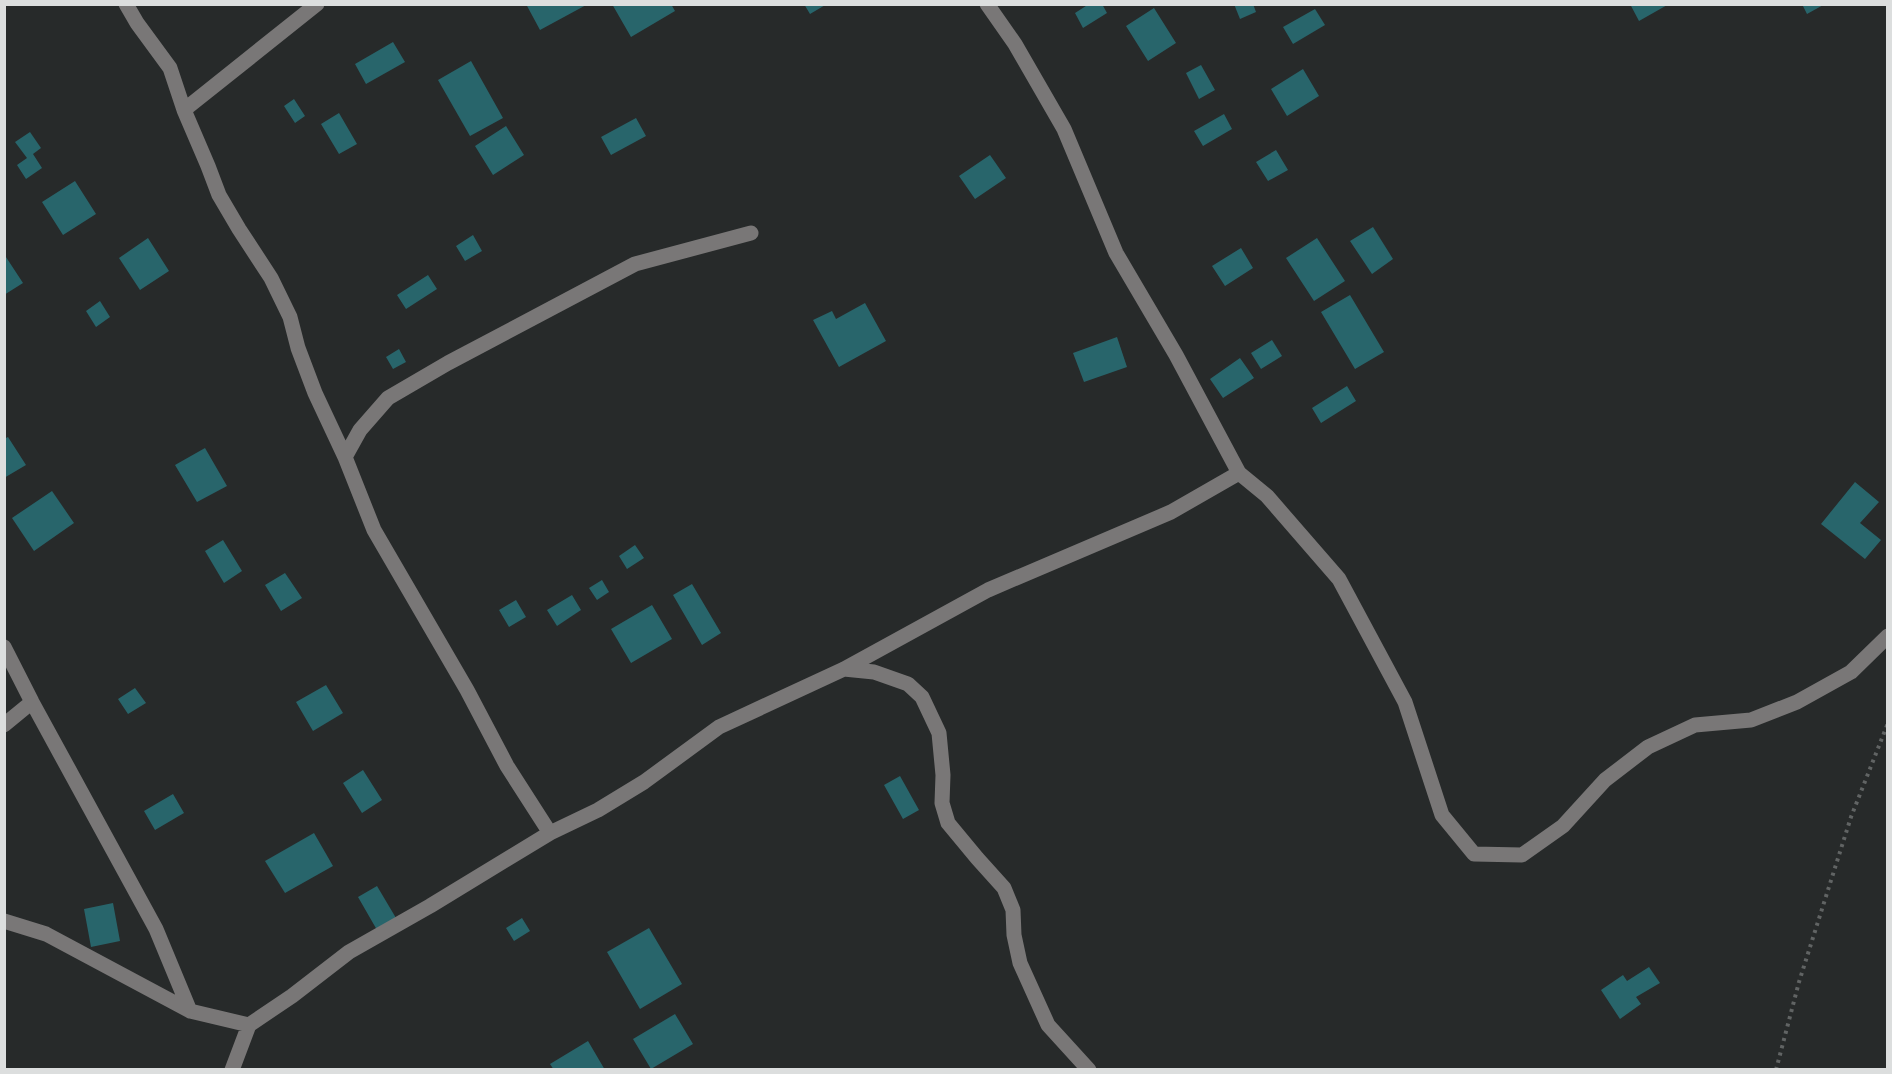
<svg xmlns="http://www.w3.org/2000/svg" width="1892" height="1074" viewBox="0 0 1892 1074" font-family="Lato,sans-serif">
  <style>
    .building { fill: #28656b }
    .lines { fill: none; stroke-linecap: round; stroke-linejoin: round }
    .path { stroke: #616464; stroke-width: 4; stroke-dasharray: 3 4.5; stroke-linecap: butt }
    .minor { stroke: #797777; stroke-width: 15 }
  </style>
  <rect width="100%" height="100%" fill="#272a2a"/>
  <path class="building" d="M526,4H588L540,30Z
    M612,4H671L675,11L631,37Z
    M804,4H827L810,14Z
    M1089,4H1102L1107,13L1083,28L1075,13Z
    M1234,4H1253L1256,12L1240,19Z
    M1630,4H1669L1639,21Z
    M1802,4H1825L1807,14Z
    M1154,8L1176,43L1148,61L1126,26Z
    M1315,9L1325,25L1293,44L1283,27Z
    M393,42L405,62L366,84L355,64Z
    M471,61L503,118L470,136L438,80Z
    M1201,65L1215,90L1199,99L1186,73Z
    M1303,69L1319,96L1287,116L1271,89Z
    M294,99L305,116L295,123L284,106Z
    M339,113L357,144L339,154L321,124Z
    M1224,114L1232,129L1203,146L1194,131Z
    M636,118L646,136L611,155L601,137Z
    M506,126L524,155L493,175L475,146Z
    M30,132L41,148L33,154L42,168L26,179L17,165L27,158L15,142Z
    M1276,150L1288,170L1268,181L1256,162Z
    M990,155L1006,178L975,199L959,176Z
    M75,181L96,214L63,235L42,202Z
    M1373,227L1393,259L1372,274L1350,241Z
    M473,235L482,251L465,261L456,246Z
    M148,238L169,271L140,290L119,258Z
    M1317,238L1345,281L1314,301L1286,258Z
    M1241,248L1253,268L1225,286L1212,266Z
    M4,254L23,283L4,295Z
    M428,275L437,289L406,309L397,295Z
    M1350,295L1384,352L1355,369L1321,312Z
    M100,301L110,317L96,327L86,311Z
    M865,303L886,341L839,367L813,320L832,311L836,319Z
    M1117,337L1127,367L1084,382L1073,353Z
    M1272,340L1282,356L1261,369L1251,353Z
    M399,349L406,362L393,369L386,357Z
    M1240,358L1254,378L1223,398L1210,379Z
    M1347,386L1356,401L1321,423L1312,408Z
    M8,437L26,465L4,478V439Z
    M205,448L227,486L197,502L175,465Z
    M1855,482L1879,502L1860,523L1881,540L1865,559L1821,524Z
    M52,491L74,523L34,551L12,518Z
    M223,540L242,571L224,583L205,551Z
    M635,545L644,558L627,569L619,556Z
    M285,573L302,598L281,611L265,585Z
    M602,580L609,592L597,600L589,588Z
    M692,584L721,633L702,645L673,595Z
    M572,595L581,610L557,626L547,610Z
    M516,600L526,617L509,627L499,610Z
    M652,605L672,639L631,663L611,629Z
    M326,685L343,713L313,731L296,702Z
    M135,688L146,703L128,714L118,699Z
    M363,770L382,800L362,813L343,783Z
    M900,776L919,810L903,819L884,785Z
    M173,794L184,813L155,830L144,811Z
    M314,833L333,866L285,893L265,861Z
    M377,886L396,918L377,930L358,897Z
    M113,903L120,941L91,947L84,909Z
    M522,918L530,931L514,941L506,928Z
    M649,928L682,984L640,1009L607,952Z
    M1649,967L1660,983L1636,997L1641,1004L1620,1019L1601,990L1623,975L1627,981Z
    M675,1014L693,1044L651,1069L633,1039Z
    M588,1041L605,1070H554L550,1064Z"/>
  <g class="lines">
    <path class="path" d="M1776,1070L1799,982L1851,817L1888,723"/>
    <path class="minor" d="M126,4L137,23L170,68L184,110
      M987,4L1015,44L1064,129L1116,253L1176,355L1239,473
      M345,457L360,430L388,398L448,363L635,264L751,233
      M4,647L32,702L156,929L190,1011
      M844,669L874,672L908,684L922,697L939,733L943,775L942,803L948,823L977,858L1004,888L1013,910L1014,935L1020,963L1048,1025L1089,1070
      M4,725L32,702
      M550,833L598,810L644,782L719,727L844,669L988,590L1171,512L1239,473L1267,496L1339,579L1405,702L1442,815L1474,854L1522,855L1563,826L1605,780L1648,747L1695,725L1751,720L1797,702L1851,672L1888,636
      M4,921L46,934L190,1011L249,1025L292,996L349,952L430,906L550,833L507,766L467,690L374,530L345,457L315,393L298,348L290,317L271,278L239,229L219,195L208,166L184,110L317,4
      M232,1070L249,1025"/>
  </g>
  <rect width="1892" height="1074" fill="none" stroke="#dcdede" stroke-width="12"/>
</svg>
